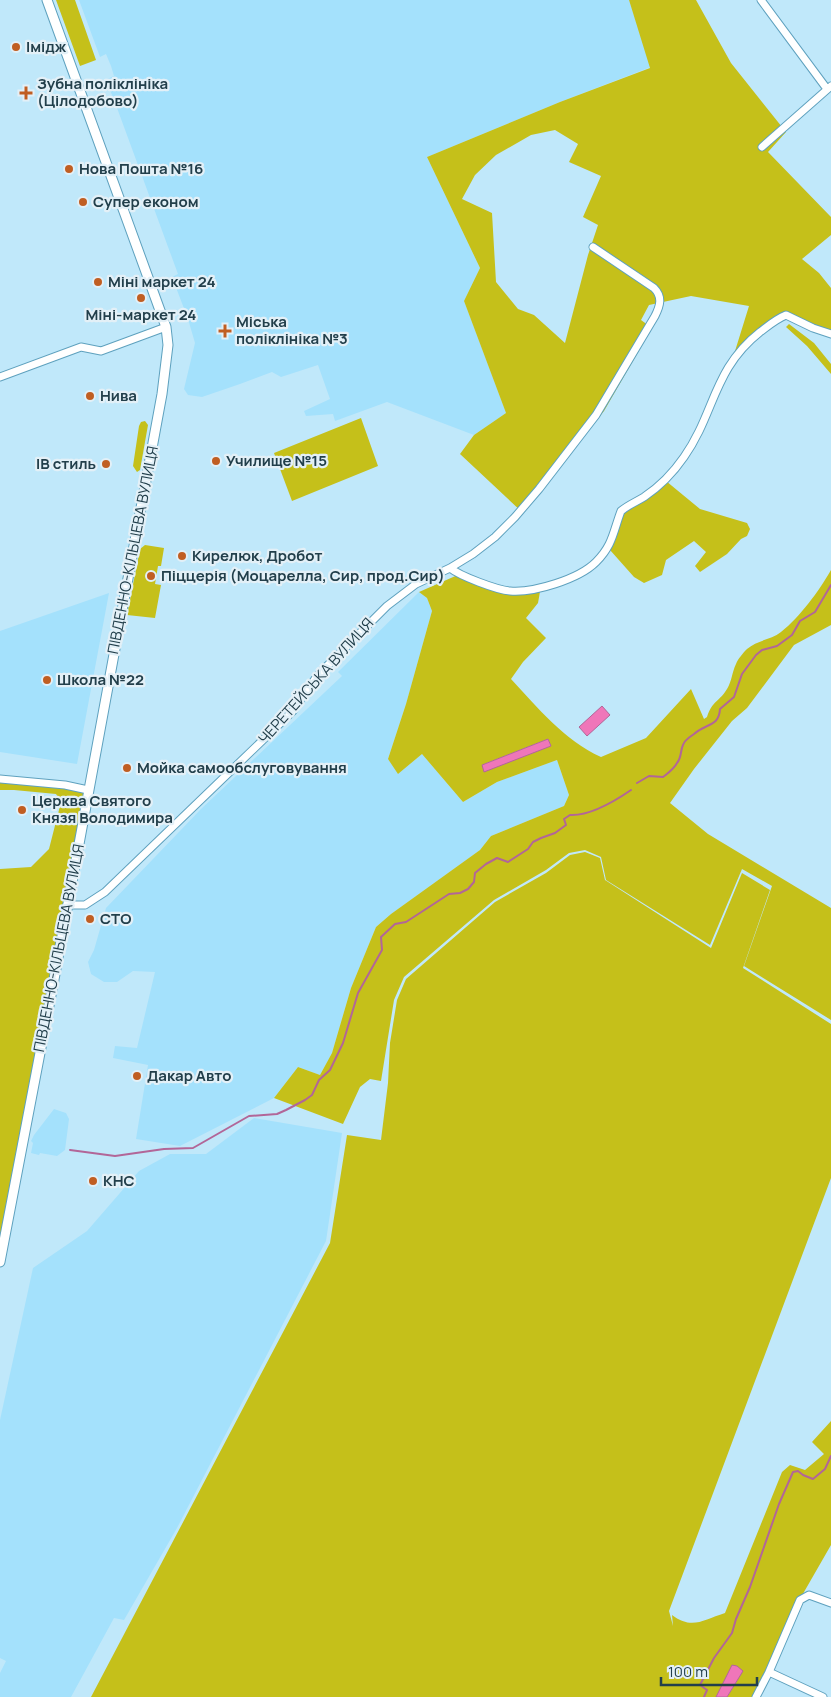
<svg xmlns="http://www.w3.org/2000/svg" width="831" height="1697" viewBox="0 0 831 1697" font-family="Manrope,sans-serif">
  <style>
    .built { fill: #a4e1fc }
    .green { fill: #c5c01a; fill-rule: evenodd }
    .water { fill: #ef76b9; stroke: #b26698 }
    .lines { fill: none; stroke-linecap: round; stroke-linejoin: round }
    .stream { stroke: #b26698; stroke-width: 2 }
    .minor-casing { stroke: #5ea1be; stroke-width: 9 }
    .major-casing { stroke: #5ea1be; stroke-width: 11 }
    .minor { stroke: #fff; stroke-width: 7 }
    .major { stroke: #fff; stroke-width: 9 }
    .poi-dot { fill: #c05e22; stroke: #e3f0f7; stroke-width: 2 }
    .labels { text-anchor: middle; stroke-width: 4.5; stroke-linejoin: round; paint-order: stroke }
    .poi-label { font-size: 15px; font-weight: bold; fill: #223f4b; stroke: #e3f0f7; text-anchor: start }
    .street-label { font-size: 15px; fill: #223f4b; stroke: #e3f0f7 }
  </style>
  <rect width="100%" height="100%" fill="#c0e8fa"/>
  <path class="built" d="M79,0H629L651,67L560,102L427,157L480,268L464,301L506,413L474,435L387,402L335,421L333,414L306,416L304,411L330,399L318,365L281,377L272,372L240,384L202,397L188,395L184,389L195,343L188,319L172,277L178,274L113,97L105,80L114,76L111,66L106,54L100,57Z
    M419,592L427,598L432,611L406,704L388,759L399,773L422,754L463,802L497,782L557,760L569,795L564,806L491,836L480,850L391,914L376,927L351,988L332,1053L320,1075L298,1067L274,1098L180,1146L136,1139L148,1065L113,1058L115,1046L137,1048L155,972L133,971L117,982H104L91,974L88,962L94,950L106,908L201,809L342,676L338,672Z
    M109,593L77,764L0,752V631Z
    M54,1109L66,1113L69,1119L65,1150L57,1156L40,1153L39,1155L31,1153L33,1143L31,1141L34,1135Z
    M254,1118L342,1133L326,1241L177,1528L124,1620L114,1618L71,1697H0V1673L6,1661L0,1658V1420L33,1268L87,1231L139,1171L170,1154H206Z"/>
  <path class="green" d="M56,0H75L96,60L80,66Z
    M629,0H696L731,63L786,132L768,152L831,217V235L802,259L819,273L831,288V329L829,331L785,317L775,320L731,364L749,306L691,296L649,305L641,320L652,328L604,411L523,513L460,454L474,435L506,413L464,301L480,268L427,157L560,102L650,68ZM555,130L578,144L569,162L601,176L583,217L598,225L588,255L565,343L534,315L518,309L496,282L492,213L462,199L475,175L496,155L531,135Z
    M789,324L814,343L831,364V374L807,346L786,327Z
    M361,418L378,466L292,501L274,453Z
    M145,421L148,425L140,470L137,472L133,466L139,426L141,422Z
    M666,481L700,509L747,523L750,529L747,536L741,539L727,554L700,572L695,566L706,552L694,541L666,560L662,575L644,583L634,577L610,550L618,521L625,510Z
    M145,545L164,548L161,566H158L155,584L161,585L155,618L127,615L140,549Z
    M831,570V625L794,645L747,708L732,721L694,769L670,803L708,834L831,908V1020L744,966L772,886L742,869L710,945L606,880L601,857L585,850L569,853L546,870L494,900L404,977L394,1000L381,1081L370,1079L360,1087L343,1124L274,1098L298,1067L320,1075L332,1053L351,988L376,927L391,914L480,850L491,836L564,806L569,795L557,760L497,782L463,802L422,754L398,774L388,759L406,704L432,611L427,598L419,592L460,574L503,590L541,586L538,603L526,618L546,638L523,662L511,679C538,708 564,740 601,757L646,738L691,689L704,719L707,717C712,701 720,701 727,689C732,681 732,672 736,664C738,659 743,653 747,649C757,640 771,640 781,632C800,617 819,591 831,570ZM548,739L551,746L482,765Z
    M0,779L88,790L0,1252V869L31,867L49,849L61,802L56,794L14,790H0Z
    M585,852L600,858L605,880L711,948L742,873L770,890L743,968L831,1024V1178L669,1611L673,1626L672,1615C692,1630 703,1620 725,1613L782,1472L790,1465L805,1470L824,1454L812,1442L831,1421V1545L804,1592L755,1697H727L737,1681L717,1697H91L330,1243L347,1135L381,1140L388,1083L390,1043L397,1000L406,979L495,902L546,873L570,855Z"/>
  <path class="water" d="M602,706L610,715L587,736L579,727Z
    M548,739L551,746L484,772L482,765Z
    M732,1665L737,1666L743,1671L727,1697H716Z"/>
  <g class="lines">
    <path class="stream" d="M637,783L649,776L663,777C668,773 674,769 677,763C682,757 680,751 683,745C684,741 691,736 694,734C706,723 719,727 720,709L734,697L742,674L756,655L762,650L777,646L792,635L800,621L815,612L831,585
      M70,1150L115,1156L164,1149L193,1148L249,1116L277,1114L286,1110L305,1100L312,1095L319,1080L330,1070L343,1043L358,993L382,950L381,937L395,924L406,922L449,894L460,893L468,889L474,882L475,873L486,864L497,858L508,862L528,849L533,842L541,838L555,833L566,825L564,819L570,815C590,816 615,801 631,790
      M704,1697L707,1690L700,1685L714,1658L732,1633L736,1619L750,1587L779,1504L793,1472L798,1471L803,1475L813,1479L825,1469L831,1456"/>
    <g class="minor-casing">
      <path id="minor" d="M761,0L827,89
        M762,147L831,86
        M0,377L81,347L101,351L166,327
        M450,568C460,576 497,590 510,591C534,593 579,579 596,562C613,545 613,532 621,511C628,505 636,502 644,497C659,487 673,473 684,457C715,413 713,369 760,332C768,326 776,319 786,315L813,328L831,334
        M0,779L65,785L88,790
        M67,905H85L105,892L293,711L317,676L387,606L416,584L450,568L473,554L495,537L515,517L539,489L596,415L655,316C660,306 663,297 654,288L593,247
        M769,1672L800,1600L809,1595L831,1603
        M756,1697L769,1672L823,1697"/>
    </g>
    <g class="major-casing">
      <path id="major" d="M0,1262L53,985L162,394L168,345L166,327L47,0"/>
    </g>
    <use href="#minor" class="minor"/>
    <use href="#major" class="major"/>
  </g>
  <g class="poi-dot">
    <circle cx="16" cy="47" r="5"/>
    <path d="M23.5 85.5h5v5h5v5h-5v5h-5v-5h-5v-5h5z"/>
    <circle cx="69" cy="169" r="5"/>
    <circle cx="83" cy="202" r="5"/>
    <circle cx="98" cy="282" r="5"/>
    <circle cx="141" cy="298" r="5"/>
    <path d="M222.5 323.5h5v5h5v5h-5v5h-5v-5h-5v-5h5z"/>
    <circle cx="90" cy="396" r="5"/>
    <circle cx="216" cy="461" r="5"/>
    <circle cx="106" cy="464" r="5"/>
    <circle cx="182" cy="556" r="5"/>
    <circle cx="151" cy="576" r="5"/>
    <circle cx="47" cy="680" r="5"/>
    <circle cx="127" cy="768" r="5"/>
    <circle cx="22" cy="810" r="5"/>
    <circle cx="90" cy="919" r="5"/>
    <circle cx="137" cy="1076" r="5"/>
    <circle cx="93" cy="1181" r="5"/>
  </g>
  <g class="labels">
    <g class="poi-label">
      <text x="26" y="52">Імідж</text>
      <text x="37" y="89">Зубна поліклініка<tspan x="37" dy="17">(Цілодобово)</tspan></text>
      <text x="79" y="174">Нова Пошта №16</text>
      <text x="93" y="207">Супер економ</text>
      <text x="108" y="287">Міні маркет 24</text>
      <text x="141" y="320" text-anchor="middle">Міні-маркет 24</text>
      <text x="236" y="327">Міська<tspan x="236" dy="17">поліклініка №3</tspan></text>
      <text x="100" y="401">Нива</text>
      <text x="226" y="466">Училище №15</text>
      <text x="96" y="469" text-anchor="end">ІВ стиль</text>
      <text x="192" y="561">Кирелюк, Дробот</text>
      <text x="161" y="581">Піццерія (Моцарелла, Сир, прод.Сир)</text>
      <text x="57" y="685">Школа №22</text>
      <text x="137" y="773">Мойка самообслуговування</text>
      <text x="32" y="806">Церква Святого<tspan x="32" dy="17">Князя Володимира</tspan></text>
      <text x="100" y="924">СТО</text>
      <text x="147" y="1081">Дакар Авто</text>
      <text x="103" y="1186">КНС</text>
    </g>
    <g class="street-label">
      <text transform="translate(133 550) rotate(-79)" y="5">ПІВДЕННО-КІЛЬЦЕВА ВУЛИЦЯ</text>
      <text transform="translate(316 681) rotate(-48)" y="5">ЧЕРЕТЕЙСЬКА ВУЛИЦЯ</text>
      <text transform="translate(59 948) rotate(-79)" y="5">ПІВДЕННО-КІЛЬЦЕВА ВУЛИЦЯ</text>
    </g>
  </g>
  <path d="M661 1677v8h96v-8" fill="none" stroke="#223f4b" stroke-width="2.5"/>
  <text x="668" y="1677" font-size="15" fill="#223f4b" stroke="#e3f0f7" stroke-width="4" paint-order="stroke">100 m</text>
</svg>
